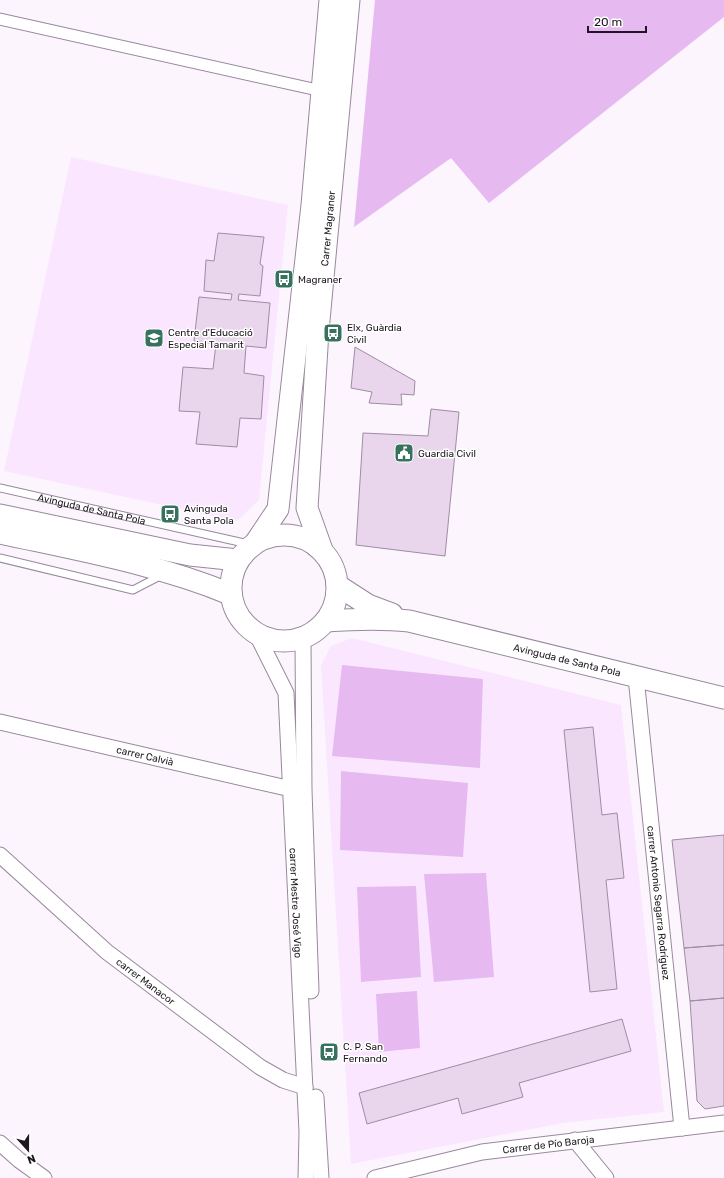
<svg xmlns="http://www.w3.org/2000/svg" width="724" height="1178" viewBox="0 0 724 1178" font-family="Rubik,sans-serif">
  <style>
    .built { fill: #fae7ff }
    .green { fill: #e6baf0 }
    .building { fill: #e9d6ed; stroke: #9e8da2 }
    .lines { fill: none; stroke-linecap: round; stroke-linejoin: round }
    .service-casing { stroke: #99889d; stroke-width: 9 }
    .pedestrian-casing { stroke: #99889d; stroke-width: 13 }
    .minor-casing { stroke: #99889d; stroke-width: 17 }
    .secondary-casing { stroke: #99889d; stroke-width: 23 }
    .service { stroke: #fff; stroke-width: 7 }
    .pedestrian { stroke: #fff; stroke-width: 11 }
    .minor { stroke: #fff; stroke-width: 15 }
    .secondary { stroke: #fff; stroke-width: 21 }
    .labels { text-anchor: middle; stroke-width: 3; stroke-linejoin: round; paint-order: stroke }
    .street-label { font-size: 10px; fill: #1d171f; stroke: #fff }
    .poi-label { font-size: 10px; fill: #1d171f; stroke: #fff; text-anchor: start }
  </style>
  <rect width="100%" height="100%" fill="#fdf5fe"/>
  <path class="built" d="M71,157L288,205L259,500L237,521L4,471Z
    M352,638L621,705L664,1112L563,1123L351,1164L321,665L331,646Z"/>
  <path class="green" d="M375,0H724V17L489,203L451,158L354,227Z
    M342,665L483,679L480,768L332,756Z
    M341,771L468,783L463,857L340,850Z
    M486,873L494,977L434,982L424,874Z
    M416,886L421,977L361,982L357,887Z
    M417,991L420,1048L379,1052L376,994Z"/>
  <path class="building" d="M218,233L264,237L260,264L263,266L260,296L239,294L238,300L270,303L266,348L246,346L244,373L264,376L261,419L240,418L237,447L196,444L200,412L179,411L183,367L213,369L216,344L194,341L199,297L231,300L232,294L204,291L206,260L214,261Z
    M355,347L415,381L414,395L401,394L402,405L369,403L372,392L351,388Z
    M431,409L459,412L445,556L356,545L363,433L428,436Z
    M593,727L602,815L617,813L624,878L606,880L617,989L590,992L564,730Z
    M724,835V945L684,948L672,840Z
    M724,945V998L690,1001L684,948Z
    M724,998V1106L705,1109L697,1101L690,1001Z
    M622,1019L631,1051L519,1083L523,1097L462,1114L458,1098L367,1124L359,1093Z"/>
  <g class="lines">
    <g class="service-casing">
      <g id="service">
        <path id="s1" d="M0,488L253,545"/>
        <path d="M0,558L133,590L162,575"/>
      </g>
    </g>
    <g class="pedestrian-casing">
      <path id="pedestrian" d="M0,19L322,91"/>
    </g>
    <g class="minor-casing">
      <g id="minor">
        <path id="s2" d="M257,635L286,693L307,1132L306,1178"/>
        <path d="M303,639L304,790L311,991"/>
        <path id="s3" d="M636,677L682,1128"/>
        <path id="s4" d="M0,722L291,789"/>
        <path id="s5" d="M0,855L107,952L260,1067L283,1080L305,1087"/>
        <path d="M316,1097L321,1178"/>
        <path d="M575,1140L606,1178"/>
        <path d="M0,1143L19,1160L44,1178"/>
        <path id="s6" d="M375,1178L482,1152L724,1123"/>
      </g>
    </g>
    <g class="secondary-casing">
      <g id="secondary">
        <path d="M0,515L190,555L238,560"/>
        <path d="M0,533C78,550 157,564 230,594"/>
        <circle cx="284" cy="588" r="53"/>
        <path d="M256,542L278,509L312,205L330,0"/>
        <path id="s7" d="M322,550L307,508L318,331L349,0"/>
        <path d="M337,585L368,605L392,614"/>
        <path id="s8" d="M326,621C355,619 381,618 409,621L724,698"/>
      </g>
    </g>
    <use href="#service" class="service"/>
    <use href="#pedestrian" class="pedestrian"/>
    <use href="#minor" class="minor"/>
    <use href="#secondary" class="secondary"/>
  </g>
  <defs>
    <g id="bus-square" transform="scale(1)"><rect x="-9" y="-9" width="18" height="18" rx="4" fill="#36725d" stroke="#fff"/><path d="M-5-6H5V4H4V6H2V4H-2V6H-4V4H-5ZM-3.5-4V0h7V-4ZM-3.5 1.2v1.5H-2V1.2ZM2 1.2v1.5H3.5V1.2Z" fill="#fff"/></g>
    <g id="school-square" transform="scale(1)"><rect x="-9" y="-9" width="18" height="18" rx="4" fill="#36725d" stroke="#fff"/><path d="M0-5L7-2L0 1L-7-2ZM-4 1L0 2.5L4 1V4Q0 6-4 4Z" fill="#fff"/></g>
    <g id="civic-square" transform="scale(1)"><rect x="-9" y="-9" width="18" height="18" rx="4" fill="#36725d" stroke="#fff"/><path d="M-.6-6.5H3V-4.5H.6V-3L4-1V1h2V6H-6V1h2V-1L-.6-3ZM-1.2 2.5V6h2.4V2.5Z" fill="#fff"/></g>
  </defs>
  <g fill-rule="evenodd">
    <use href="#bus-square" x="284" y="279"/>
    <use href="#bus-square" x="333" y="333"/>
    <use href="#school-square" x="154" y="338"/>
    <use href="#civic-square" x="404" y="453"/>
    <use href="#bus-square" x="170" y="514"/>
    <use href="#bus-square" x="329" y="1052"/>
  </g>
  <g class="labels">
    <g class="street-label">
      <text dy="4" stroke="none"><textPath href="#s7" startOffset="325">Carrer Magraner</textPath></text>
      <text dy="4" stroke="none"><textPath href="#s1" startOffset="94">Avinguda de Santa Pola</textPath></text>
      <text dy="4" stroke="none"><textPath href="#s8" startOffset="246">Avinguda de Santa Pola</textPath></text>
      <text dy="4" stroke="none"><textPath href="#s4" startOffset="149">carrer Calvià</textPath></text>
      <text dy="4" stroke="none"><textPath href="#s2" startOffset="275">carrer Mestre José Vigo</textPath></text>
      <text dy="4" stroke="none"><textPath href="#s3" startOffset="227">carrer Antonio Segarra Rodríguez</textPath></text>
      <text dy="4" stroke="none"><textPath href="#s5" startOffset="193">carrer Manacor</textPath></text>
      <text dy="4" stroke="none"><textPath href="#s6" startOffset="177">Carrer de Pío Baroja</textPath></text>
    </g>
    <g class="poi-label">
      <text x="298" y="283">Magraner</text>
      <text x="347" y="331">Elx, Guàrdia<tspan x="347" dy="12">Civil</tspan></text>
      <text x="168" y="336">Centre d'Educació<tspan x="168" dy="12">Especial Tamarit</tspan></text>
      <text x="418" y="457">Guardia Civil</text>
      <text x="184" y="512">Avinguda<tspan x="184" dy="12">Santa Pola</tspan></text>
      <text x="343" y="1050">C. P. San<tspan x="343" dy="12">Fernando</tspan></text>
    </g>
  </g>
  <g transform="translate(28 1150) rotate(159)" stroke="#ffffff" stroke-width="3" paint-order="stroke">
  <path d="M0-3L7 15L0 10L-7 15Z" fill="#1d171f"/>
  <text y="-6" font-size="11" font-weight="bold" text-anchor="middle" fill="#1d171f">N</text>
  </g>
  <path d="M588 26v6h58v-6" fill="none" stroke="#1d171f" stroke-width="2"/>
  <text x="594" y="26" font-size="12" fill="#1d171f" stroke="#ffffff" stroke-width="3" paint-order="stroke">20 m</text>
</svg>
